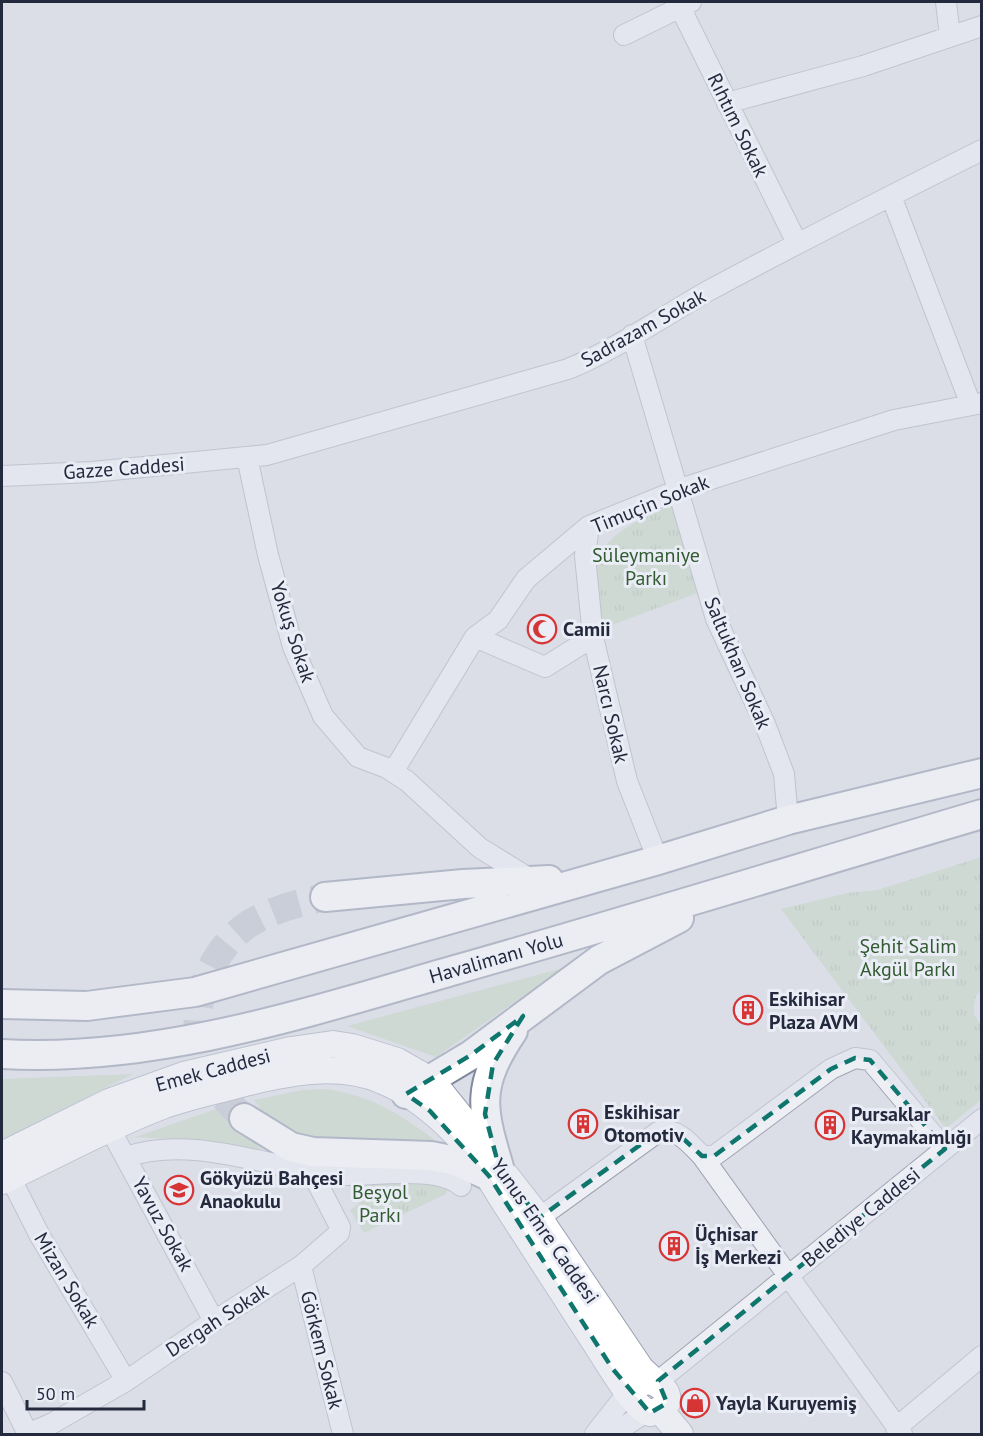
<svg xmlns="http://www.w3.org/2000/svg" width="983" height="1436" viewBox="0 0 983 1436" font-family="'PT Sans',sans-serif">
  <style>
    .grass { fill: #bed2bc }
    .park { fill: url(#park-tufts) }
    .lines { fill: none; stroke-linecap: round; stroke-linejoin: round }
    .highway-tunnel { stroke: #b6bac5; stroke-width: 28; stroke-dasharray: 28 14; stroke-linecap: butt }
    .minor-casing { stroke: #a0a4b1; stroke-width: 22 }
    .major-casing { stroke: #9aa0b3; stroke-width: 28 }
    .highway-casing { stroke: #82899f; stroke-width: 32 }
    .minor { stroke: #eeeff5; stroke-width: 20 }
    .major { stroke: #fff; stroke-width: 26 }
    .highway { stroke: #fff; stroke-width: 28 }
    .marked { fill: none; stroke: #0f766e; stroke-width: 4.5; stroke-dasharray: 12 8; stroke-linejoin: round }
    .labels { text-anchor: middle; stroke-width: 6; stroke-linejoin: round; paint-order: stroke }
    .street-label { font-size: 20px; fill: #242a3e; stroke: #eaedf5 }
    .park-label { font-size: 20px; fill: #325b31; stroke: #eaedf5 }
    .poi-label { font-size: 20px; font-weight: bold; fill: #242a3e; stroke: #eaedf5; text-anchor: start }
  </style>
  <defs>
    <pattern id="park-tufts" width="24" height="20" patternUnits="userSpaceOnUse" patternTransform="scale(1.5)"><rect width="24" height="20" fill="#bed2bc"/><path d="M3 7l-1-3M5 7V3M7 7l1-3M15 17l-1-3M17 17v-4M19 17l1-3" fill="none" stroke="#a3b4a3"/></pattern>
  </defs>
  <rect width="100%" height="100%" fill="#dbdee7"/>
  <path class="grass" d="M563,968L436,1057L347,1026Z
    M133,1074L2,1140V1079Z
    M327,1089C374,1097 398,1113 435,1140C387,1140 312,1150 272,1121C265,1116 259,1106 254,1100L302,1090Z
    M219,1108L236,1128L263,1150L217,1142L135,1137Z"/>
  <path class="park" d="M675,503L700,592L604,628C601,613 596,597 595,582C591,536 641,520 675,503Z
    M981,857V991L976,995L974,1006V1014L981,1025V1100L948,1127L944,1126L781,909L848,893L878,890Z
    M444,1178L448,1179L446,1194L364,1233L350,1210L359,1204L345,1180L406,1183Z"/>
  <g class="lines">
    <path class="highway-tunnel" d="M244,1118C231,1105 217,1092 209,1076C183,1025 203,952 252,922C275,909 299,903 325,897"/>
    <g class="minor-casing">
      <path id="minor" d="M946,2L950,36
        M680,7L797,243
        M624,35L691,2
        M727,103L863,66L982,26
        M891,196L971,405
        M632,335L716,619L765,724L784,774L788,820
        M247,457L268,555L293,647L323,716L358,757L387,768L407,781L480,848L532,880
        M2,476L92,472L267,455L568,369C617,349 662,317 708,291C799,242 890,196 982,150
        M589,526L585,556L593,637L627,781L658,860
        M475,637L545,667L593,637
        M393,772L475,637L498,620L526,579L589,526L683,488L894,420L982,403
        M110,1129L214,1321
        M702,1156L902,1434
        M126,1157C196,1133 273,1171 344,1175C376,1176 437,1165 461,1186
        M10,1177L40,1236L126,1381
        M539,1218L658,1132C678,1127 690,1144 702,1156H714L831,1069L855,1058L870,1060L945,1149
        M301,1266L343,1434
        M2,1382L28,1434
        M656,1383L982,1119
        M896,1428L982,1356
        M27,1434L51,1424L126,1381L214,1321L301,1266L339,1233L340,1227L310,1169
        M595,1434L629,1391
        M613,1434L646,1412"/>
    </g>
    <g class="major-casing">
      <path id="major" d="M2,1155L109,1102L184,1075L291,1050L333,1044L352,1047L397,1061L432,1081L480,1141
        M507,1177L539,1218L641,1369L656,1383
        M2,1181C55,1156 107,1127 162,1106C189,1096 217,1091 245,1083C289,1072 340,1062 383,1081C410,1092 437,1114 456,1134C474,1153 488,1175 501,1197C531,1244 562,1291 592,1338C603,1353 633,1409 650,1413L660,1410L667,1403C669,1391 661,1385 650,1381L640,1383L629,1391
        M660,1410L680,1434"/>
    </g>
    <g class="highway-casing">
      <path id="highway" d="M325,897L463,884L549,880
        M2,1004L87,1006L195,992L658,860L788,820L982,773
        M2,1054C155,1063 309,1012 455,970C631,920 806,866 982,814
        M406,1094L471,1055L599,960L679,918
        M244,1118L291,1147L313,1152L431,1156L456,1161L489,1176
        M499,1167C481,1107 476,1086 513,1031"/>
    </g>
    <use href="#minor" class="minor"/>
    <use href="#major" class="major"/>
    <use href="#highway" class="highway"/>
  </g>
  <path d="M0 0H983V1436H0ZM523,1016L493,1064L485,1114L499,1167L539,1218L658,1132H676L702,1156H714L831,1069L855,1058L870,1060L945,1149L658,1381L667,1403L650,1413L612,1368L489,1176L430,1111L406,1094L471,1055Z" fill="#dbdee7" fill-opacity=".55" fill-rule="evenodd"/>
  <path class="marked" d="M523,1016L493,1064L485,1114L499,1167L539,1218L658,1132H676L702,1156H714L831,1069L855,1058L870,1060L945,1149L658,1381L667,1403L650,1413L612,1368L489,1176L430,1111L406,1094L471,1055Z"/>
  <defs>
    <g id="mosque-ring" transform="scale(1.5)"><circle r="9.5" fill="#eaedf5" stroke="#d73535" stroke-width="1.5"/><path d="M3.5-4.9A6 6 0 1 0 3.5 4.9A5 5 0 1 1 3.5-4.9Z" fill="#d73535"/></g>
    <g id="building-ring" transform="scale(1.5)"><circle r="9.5" fill="#eaedf5" stroke="#d73535" stroke-width="1.5"/><path d="M-4-6H4V6H1V3H-1V6H-4ZM-2.5-4.3h1.7v1.8h-1.7ZM.8-4.3h1.7v1.8H.8ZM-2.5-1h1.7V.8h-1.7ZM.8-1h1.7V.8H.8Z" fill="#d73535"/></g>
    <g id="school-ring" transform="scale(1.5)"><circle r="9.5" fill="#eaedf5" stroke="#d73535" stroke-width="1.5"/><path d="M0-5L7-2L0 1L-7-2ZM-4 1L0 2.5L4 1V4Q0 6-4 4Z" fill="#d73535"/></g>
    <g id="shop-ring" transform="scale(1.5)"><circle r="9.5" fill="#eaedf5" stroke="#d73535" stroke-width="1.5"/><path d="M-5-2.5h2.3a2.7 3.5 0 0 1 5.4 0H5L5.5 6h-11ZM-1.5-2.5h3a1.5 2.3 0 0 0-3 0Z" fill="#d73535"/></g>
  </defs>
  <g fill-rule="evenodd">
    <use href="#mosque-ring" x="542" y="629"/>
    <use href="#building-ring" x="748" y="1010"/>
    <use href="#building-ring" x="583" y="1124"/>
    <use href="#building-ring" x="830" y="1125"/>
    <use href="#school-ring" x="179" y="1190"/>
    <use href="#building-ring" x="674" y="1246"/>
    <use href="#shop-ring" x="695" y="1403"/>
  </g>
  <g class="labels">
    <g class="street-label">
      <text transform="translate(738 125) rotate(64)" y="7">Rıhtım Sokak</text>
      <text transform="translate(643 328) rotate(-29)" y="7">Sadrazam Sokak</text>
      <text transform="translate(124 468) rotate(-4)" y="7">Gazze Caddesi</text>
      <text transform="translate(650 504) rotate(-22)" y="7">Timuçin Sokak</text>
      <text transform="translate(293 632) rotate(72)" y="7">Yokuş Sokak</text>
      <text transform="translate(738 663) rotate(67)" y="7">Saltukhan Sokak</text>
      <text transform="translate(611 714) rotate(77)" y="7">Narcı Sokak</text>
      <text transform="translate(496 958) rotate(-16)" y="7">Havalimanı Yolu</text>
      <text transform="translate(213 1070) rotate(-15)" y="7">Emek Caddesi</text>
      <text transform="translate(861 1217) rotate(-39)" y="7">Belediye Caddesi</text>
      <text transform="translate(163 1224) rotate(61)" y="7">Yavuz Sokak</text>
      <text transform="translate(545 1231) rotate(55)" y="7">Yunus Emre Caddesi</text>
      <text transform="translate(67 1280) rotate(59)" y="7">Mizan Sokak</text>
      <text transform="translate(217 1320) rotate(-33)" y="7">Dergah Sokak</text>
      <text transform="translate(322 1350) rotate(76)" y="7">Görkem Sokak</text>
    </g>
    <g class="park-label">
      <text x="646" y="562">Süleymaniye<tspan x="646" dy="23">Parkı</tspan></text>
      <text x="908" y="953">Şehit Salim<tspan x="908" dy="23">Akgül Parkı</tspan></text>
      <text x="380" y="1199">Beşyol<tspan x="380" dy="23">Parkı</tspan></text>
    </g>
    <g class="poi-label">
      <text x="563" y="636">Camii</text>
      <text x="769" y="1006">Eskihisar<tspan x="769" dy="23">Plaza AVM</tspan></text>
      <text x="604" y="1119">Eskihisar<tspan x="604" dy="23">Otomotiv</tspan></text>
      <text x="851" y="1121">Pursaklar<tspan x="851" dy="23">Kaymakamlığı</tspan></text>
      <text x="200" y="1185">Gökyüzü Bahçesi<tspan x="200" dy="23">Anaokulu</tspan></text>
      <text x="695" y="1241">Üçhisar<tspan x="695" dy="23">İş Merkezi</tspan></text>
      <text x="716" y="1410">Yayla Kuruyemiş</text>
    </g>
  </g>
  <rect width="983" height="1436" fill="none" stroke="#242a3e" stroke-width="6"/>
  <path d="M27 1400v9h117v-9" fill="none" stroke="#242a3e" stroke-width="3"/>
  <text x="36" y="1400" font-size="18" fill="#242a3e" stroke="#eaedf5" stroke-width="4.5" paint-order="stroke">50 m</text>
</svg>
